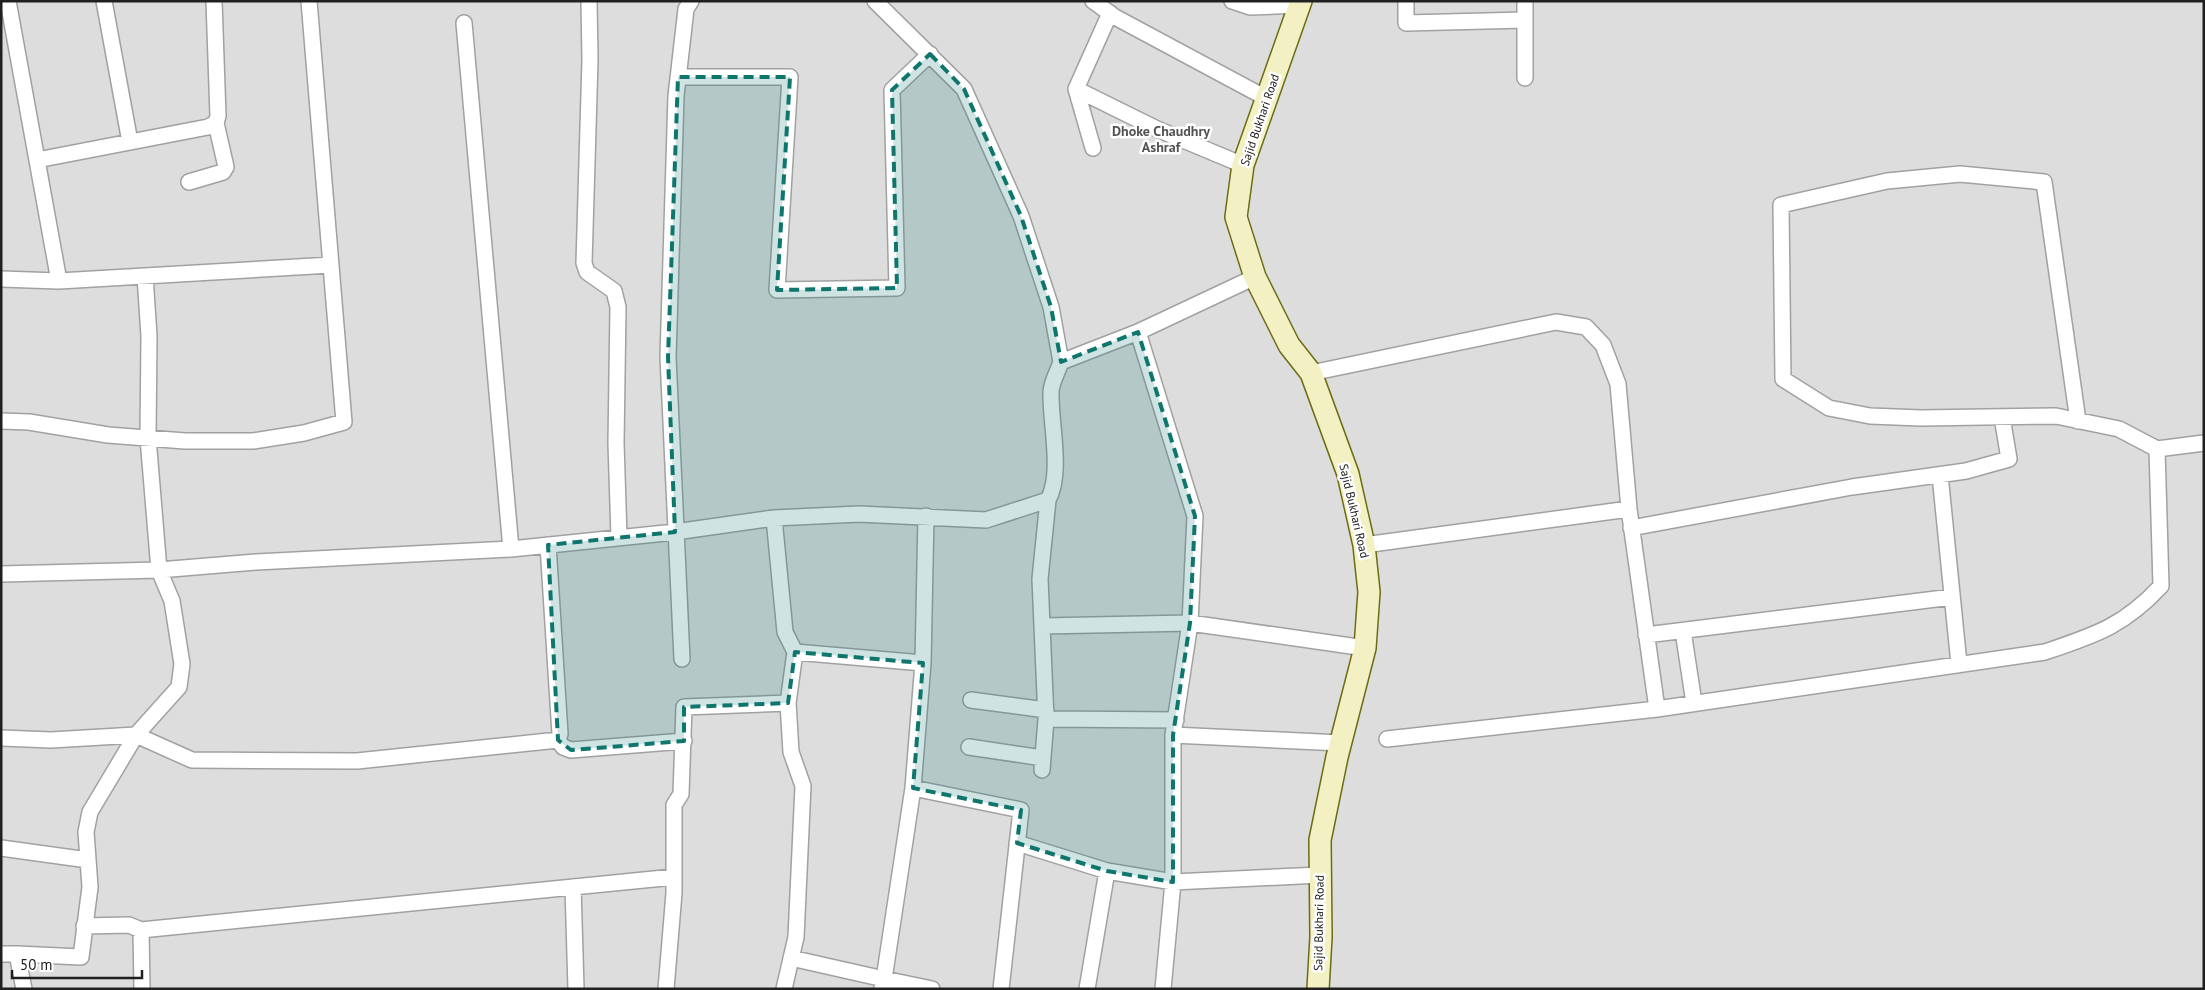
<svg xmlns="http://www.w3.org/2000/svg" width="2205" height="990" viewBox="0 0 2205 990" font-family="'PT Sans',sans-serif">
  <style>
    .residential { fill: #deddde }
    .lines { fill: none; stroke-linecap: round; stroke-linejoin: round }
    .street-casing { stroke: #a1a1a1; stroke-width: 18 }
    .secondary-casing { stroke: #6b6d12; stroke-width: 24 }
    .street { stroke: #fff; stroke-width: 15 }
    .secondary { stroke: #f3f1c3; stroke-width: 21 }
    .marked { fill: #0f766e; fill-opacity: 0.2; stroke: #0f766e; stroke-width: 4; stroke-dasharray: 10 6; stroke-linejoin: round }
    .labels { text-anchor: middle; stroke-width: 5; stroke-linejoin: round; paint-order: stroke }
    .street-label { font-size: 12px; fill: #202020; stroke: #fff }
    .neighbourhood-label { font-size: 14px; font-weight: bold; fill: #535353; stroke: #fff }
  </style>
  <rect width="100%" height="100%" fill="#f0ece8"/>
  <path class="residential" d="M1,1H2204V989H1Z"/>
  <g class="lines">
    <g class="street-casing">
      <path id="street" d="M8,1L59,281
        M104,1L130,142
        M589,1L590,60L584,263L587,272L614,291L618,307L616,443L619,537
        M875,1L964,89L1021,216L1051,307L1061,362
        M1093,1L1115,17L1268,99
        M1232,1L1250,7L1300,5
        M1406,1V23L1525,20
        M464,23L511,549
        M678,77H790L777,290L897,288L892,90L930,54
        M1525,78V1
        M1076,89L1157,129L1243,165
        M1093,148L1076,89L1110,13
        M37,160L208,127L216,123
        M189,182L223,172L226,167L216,123L218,116L214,1
        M1,279L59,281L331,265
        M1138,332L1195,516L1190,623L1173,735
        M1311,373L1556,322L1586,327L1603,345L1618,384L1629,509L1657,709
        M1,421L29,422L108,435L185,441H253L304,433L344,422L309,1
        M2078,421L2044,182L1960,174L1887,181L1781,205L1783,379L1829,408L1870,416L1921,418L2056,416L2119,429L2157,449
        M1940,475L1959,664
        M774,518L785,632L795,652L788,703L791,752L803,786L796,937L784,989
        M1631,528L1852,487L1966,471L2009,459L2002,417
        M1364,545L1629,509
        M1,574L159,570L256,562L511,549L675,532L774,518L859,514L986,520L1048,500C1063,473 1050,422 1051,392C1051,383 1058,371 1061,362L1138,332L1255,277
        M1043,626L1190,623L1365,648
        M1683,631L1694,703
        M1646,635L1952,597
        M795,652L923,663
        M682,659L668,357L676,96L686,9L691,1
        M971,700L1046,710
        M1046,719L1176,720
        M1,738L51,740L136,735L192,760L357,761L558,740L560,734L548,545
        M1387,739L1657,709L2045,652C2095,635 2124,626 2161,586L2157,449L2204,443
        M558,740L563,747L571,750L684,741
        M969,747L1043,758
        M1042,770L1046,719L1040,579L1048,500
        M913,788L1021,810L1001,989
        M1017,843L1107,871L1173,882L1320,875
        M1,848L88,860
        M573,887L576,989
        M84,926L129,925L141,930
        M1,954H17
        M791,958L884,979L913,788L923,663L926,516
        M882,988L884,979L932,989
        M24,989L17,954L81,957L90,887L86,832L90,812L136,735L179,687L182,664L172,601L159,570L148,438L149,336L145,276
        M142,989L141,930L674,877
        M666,989L674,893V805L681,794L684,707L788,703
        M1087,989L1107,871
        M1163,989L1173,882V735L1341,743"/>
    </g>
    <g class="secondary-casing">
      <path id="secondary" d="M1301,1L1243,165L1236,217L1255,277L1289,345L1311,373L1348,474L1364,545L1369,592L1365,648L1337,757L1320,840L1321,937L1318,989"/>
    </g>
    <use href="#street" class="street"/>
    <use href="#secondary" class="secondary"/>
  </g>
  <path class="marked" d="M930,54L964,89L1021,216L1051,307L1061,362L1138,332L1195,516L1190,623L1173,735V882L1107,871L1017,843L1021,810L913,788L923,663L795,652L788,703L684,707V741L571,750L558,740L548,545L675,532L668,357L678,77H790L777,290L897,288L892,90Z"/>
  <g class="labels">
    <g class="street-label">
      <text transform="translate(1260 120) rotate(-71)" y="4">Sajid Bukhari Road</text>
      <text transform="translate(1354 511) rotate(77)" y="4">Sajid Bukhari Road</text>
      <text transform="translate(1319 923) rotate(-89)" y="4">Sajid Bukhari Road</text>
    </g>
    <g class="neighbourhood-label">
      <text x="1161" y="136">Dhoke Chaudhry<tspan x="1161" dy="16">Ashraf</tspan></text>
    </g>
  </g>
  <rect width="2205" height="990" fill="none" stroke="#202020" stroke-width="5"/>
  <path d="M12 970v8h130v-8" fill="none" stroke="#202020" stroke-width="2.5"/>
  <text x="20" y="970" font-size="15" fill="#202020" stroke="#ffffff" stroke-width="4" paint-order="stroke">50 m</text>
</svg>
